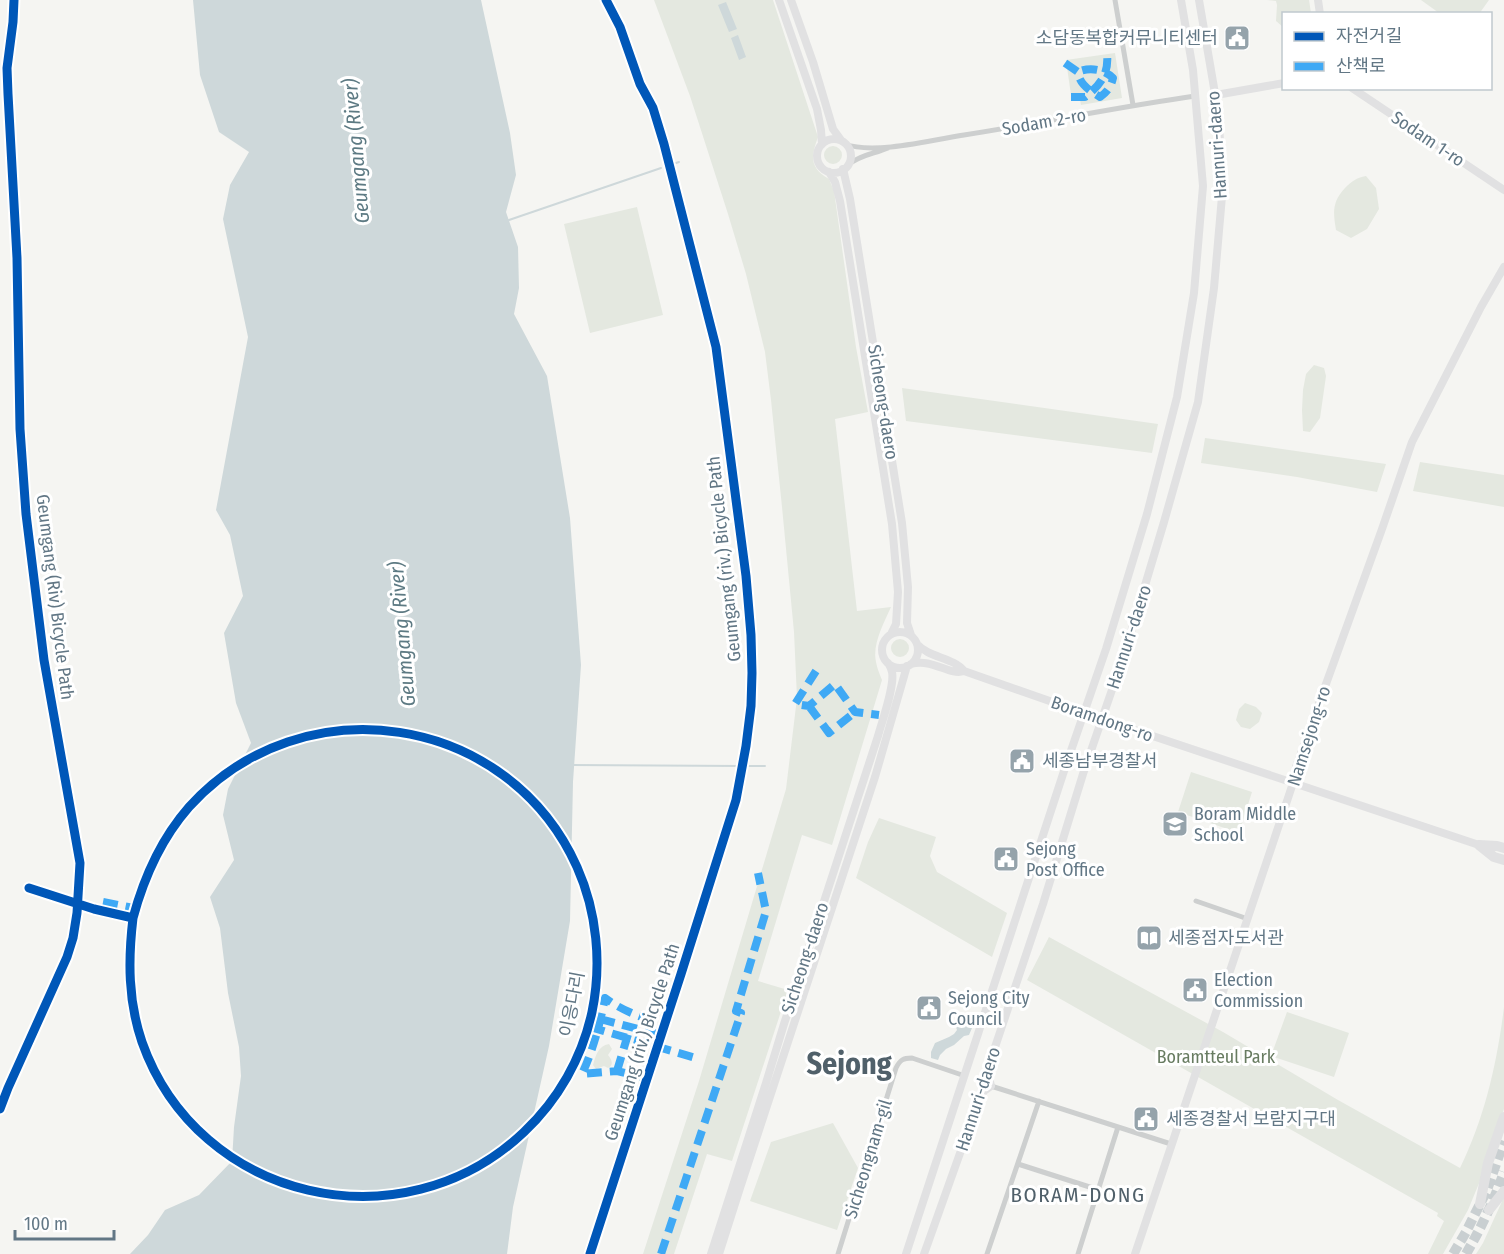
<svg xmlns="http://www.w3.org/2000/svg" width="1504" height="1254" viewBox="0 0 1504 1254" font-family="'Fira Sans Condensed','Noto Sans KR',sans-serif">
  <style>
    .green { fill: #e4e8e0 }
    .water { fill: #ced8da }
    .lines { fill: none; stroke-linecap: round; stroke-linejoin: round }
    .stream { stroke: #ced8da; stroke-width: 2 }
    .highway-tunnel { stroke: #c9cfd1; stroke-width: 10; stroke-dasharray: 10 5; stroke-linecap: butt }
    .street { stroke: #cdcfcf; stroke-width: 5 }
    .secondary { stroke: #e1e1e2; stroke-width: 8 }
    .highway { stroke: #e1e1e2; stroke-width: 10 }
    .quiet { stroke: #3fa9f5; stroke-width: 8; stroke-dasharray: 15 8; stroke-linecap: butt }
    .cycleway-casing { stroke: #fff; stroke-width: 13 }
    .cycleway { stroke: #0057b8; stroke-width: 9 }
    .labels { text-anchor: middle; stroke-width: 6; stroke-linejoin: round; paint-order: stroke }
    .poi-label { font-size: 18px; fill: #627785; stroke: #fff; text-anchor: start }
    .street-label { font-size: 18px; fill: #627785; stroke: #fff }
    .park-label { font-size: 18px; fill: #687c61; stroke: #fff }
    .water-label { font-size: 20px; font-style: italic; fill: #5d7a83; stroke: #fff }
    .quarter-label { font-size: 21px; letter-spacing: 1.5px; fill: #50606a; stroke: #fff }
    .town-label { font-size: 30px; font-weight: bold; fill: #50606a; stroke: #fff }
  </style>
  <rect width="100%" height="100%" fill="#f5f5f2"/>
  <path class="green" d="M654,0H773L818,137C811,156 809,168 829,179L834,191L856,347L868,412L835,419L857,611L891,607C884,623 872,644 876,662C877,668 880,675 882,680L832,845L802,835L758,981L788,990L732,1161L707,1154L674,1254H643L699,1081L786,789L797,698L794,632L782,507L771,400L765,352L746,274L728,214L690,96Z
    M1267,0H1309L1311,13L1284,14L1283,27L1276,21L1277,5L1276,1Z
    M1421,0H1489L1479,14L1439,13Z
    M1115,53L1122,98L1081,105L1079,94L1071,95L1066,60Z
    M824 155a9 9 0 1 1 18 0a9 9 0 1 1-18 0Z
    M1366,176L1376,188L1379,209L1367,229L1351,238L1336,230C1333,212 1332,202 1345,188C1352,181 1356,178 1366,176Z
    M637,207L663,315L590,333L564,224Z
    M1314,365L1324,368L1326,376L1320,418L1310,432L1303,431L1302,410L1303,390L1306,374Z
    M902,388L1158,424L1152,453L906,421Z
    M1205,438L1386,464L1377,492L1297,477L1201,463Z
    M1420,462L1504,475V507L1413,491Z
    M891 648a9 9 0 1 1 18 0a9 9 0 1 1-18 0Z
    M1245,703L1256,707L1262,713L1259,722L1250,729L1241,727L1236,720L1239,709Z
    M1191,772L1252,792L1239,833L1178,812Z
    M879,818L936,837L930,856L937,872L1007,913L992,957L856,878L868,842Z
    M1049,937L1223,1032L1338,1100L1460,1168C1485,1117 1497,1063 1504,1007V1109L1482,1176L1468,1210L1443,1254H1428L1444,1221L1437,1216L1438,1213L1027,980Z
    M1287,1012L1349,1033L1334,1077L1271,1056Z
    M609,1044L612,1049L608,1055C612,1060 614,1065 608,1068L604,1066L596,1069L593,1065C596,1055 598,1046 609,1044Z
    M833,1123L858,1168L837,1230L750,1201L771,1142Z
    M1504,1197V1254H1476L1483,1243Z"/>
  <path class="water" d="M193,0H481L510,133L516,175L506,212L518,247L519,288L514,314L547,376L570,518L581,665L573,782L570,921L549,1046L513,1207L507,1254H130L148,1235L165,1210L199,1195L232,1161L234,1127L241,1076L239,1047L228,993L220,928L210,897L234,860L223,815L228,789L251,743L236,703L224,633L243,596L230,535L216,510L248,337L223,219L230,185L249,152L219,132L200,75Z
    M726,2L737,29L729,32L718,5Z
    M738,35L746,57L739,60L731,38Z
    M959,1019L969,1024L972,1028L969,1035L964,1036L954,1045L946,1049L940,1055L938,1060L931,1058V1052L935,1043L949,1037L954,1034L957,1030L954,1021Z"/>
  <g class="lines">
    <path class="stream" d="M673,164L679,162
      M509,220L661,168
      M571,765L740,766
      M747,766H765"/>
    <path class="highway-tunnel" d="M1453,1254L1466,1232L1487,1190L1504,1141
      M1466,1254C1481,1228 1494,1201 1504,1172"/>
    <path class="street" d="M1115,0L1133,105
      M845,144C873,155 933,140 964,135C1041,123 1118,107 1195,96
      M848,165C860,155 874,154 888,148
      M1196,901L1248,919
      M991,1086L1171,1144
      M1018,1164L1099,1190
      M838,1254L896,1068C900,1060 903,1058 912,1058L965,1076
      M987,1254L1039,1101
      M1078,1254L1118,1127"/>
    <path class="secondary" d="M779,0L817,109L821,130L822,144
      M791,0L813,62L833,129L841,140
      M1318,0L1320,14
      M1352,88L1504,190
      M1216,95L1284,83
      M817 156a17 17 0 1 1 34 0a17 17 0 1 1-34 0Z
      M843,169L850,199L902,523L908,587L907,623L911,635
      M829,172L835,182L840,201L892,524L898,592L896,624L891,634
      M882 650a18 18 0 1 1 36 0a18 18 0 1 1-36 0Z
      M917,644C929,658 953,657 964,671L1084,713L1479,845
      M911,664C933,658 949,676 964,671
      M981,1095L984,1091L991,1086L988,1073
      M711,1254L766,1083L784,1024L878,736C882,721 895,686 892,672C891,667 890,666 888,663
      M719,1254L740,1188L875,777L907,666
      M906,1254L1064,771L1106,649L1147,514L1177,397L1194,293L1203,186L1193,70L1181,0
      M924,1254L979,1100L988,1068L1043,904L1083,774L1125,652L1164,522L1198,402L1214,288L1223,185L1218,111L1199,0
      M1135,1254L1287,801L1293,783L1296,767L1382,529L1412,442L1481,307L1504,267"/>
    <path class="highway" d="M1479,845L1494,857L1504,860
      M1479,845L1497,846L1504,848
      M1480,1204L1488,1163L1504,1117
      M1489,1210L1504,1191"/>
    <path class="quiet" d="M1065,63L1078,72C1079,84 1090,91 1100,97C1107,92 1111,87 1113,78C1104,69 1089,67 1078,72
      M1071,97H1085C1101,85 1109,73 1107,54
      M816,671L795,704L809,706L835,684L855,712L879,715
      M809,706L829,733L855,712
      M103,902L139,909
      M600,1019L661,1035
      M590,1027L699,1059
      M617,1071L629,1031
      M647,1078L617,1071L582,1074C593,1050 600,1024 605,998C623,1011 643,1019 665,1023
      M661,1254L741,1013L736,1011L766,911L758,873"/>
    <g class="cycleway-casing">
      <path id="cycleway" d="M29,888L94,909L133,918C128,960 128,1001 142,1042C198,1201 402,1248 524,1132C558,1100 582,1058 592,1012C602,964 597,912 577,867C508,713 302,682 189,807C161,839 144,877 133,918
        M0,1109L8,1088L67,957L73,938L77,913L80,863L44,660L26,514L20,429L17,258L8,94L7,68L13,22L14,0
        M590,1254L681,974L736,800L746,746L751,706L752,673L751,635L746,576L716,347L664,144L653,108L640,84L620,27L606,0"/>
    </g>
    <use href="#cycleway" class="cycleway"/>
  </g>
  <defs>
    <g id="civic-square" transform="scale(1.35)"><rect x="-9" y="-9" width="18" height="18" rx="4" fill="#95a3ab" stroke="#fff"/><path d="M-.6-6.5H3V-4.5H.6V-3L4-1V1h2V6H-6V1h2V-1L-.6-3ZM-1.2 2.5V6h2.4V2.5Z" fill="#fff"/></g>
    <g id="school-square" transform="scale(1.35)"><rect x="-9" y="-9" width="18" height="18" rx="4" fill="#95a3ab" stroke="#fff"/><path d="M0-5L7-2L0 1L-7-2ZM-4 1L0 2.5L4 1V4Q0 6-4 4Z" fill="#fff"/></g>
    <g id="library-square" transform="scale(1.35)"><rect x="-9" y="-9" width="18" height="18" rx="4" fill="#95a3ab" stroke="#fff"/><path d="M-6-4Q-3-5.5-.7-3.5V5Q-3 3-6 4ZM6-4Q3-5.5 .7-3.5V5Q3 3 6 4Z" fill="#fff"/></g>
  </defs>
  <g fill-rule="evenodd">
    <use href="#civic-square" x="1237" y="38"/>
    <use href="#civic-square" x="1022" y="761"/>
    <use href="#school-square" x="1175" y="824"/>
    <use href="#civic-square" x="1006" y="859"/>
    <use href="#library-square" x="1149" y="938"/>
    <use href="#civic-square" x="1195" y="990"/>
    <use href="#civic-square" x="929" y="1008"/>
    <use href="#civic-square" x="1146" y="1119"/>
  </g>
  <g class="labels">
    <g class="poi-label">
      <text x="1218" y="44" text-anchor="end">소담동복합커뮤니티센터</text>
      <text x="1042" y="767">세종남부경찰서</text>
      <text x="1194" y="820">Boram Middle<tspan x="1194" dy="21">School</tspan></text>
      <text x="1026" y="855">Sejong<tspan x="1026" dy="21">Post Office</tspan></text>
      <text x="1168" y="944">세종점자도서관</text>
      <text x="1214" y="986">Election<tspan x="1214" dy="21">Commission</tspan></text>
      <text x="948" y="1004">Sejong City<tspan x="948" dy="21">Council</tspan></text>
      <text x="1166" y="1125">세종경찰서 보람지구대</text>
    </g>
    <g class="street-label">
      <text transform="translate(1044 122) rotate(-10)" y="6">Sodam 2-ro</text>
      <text transform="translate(1428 139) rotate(34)" y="6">Sodam 1-ro</text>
      <text transform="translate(1217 145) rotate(-94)" y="6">Hannuri-daero</text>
      <text transform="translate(883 402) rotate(81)" y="6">Sicheong-daero</text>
      <text transform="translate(724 559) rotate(-96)" y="6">Geumgang (riv.) Bicycle Path</text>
      <text transform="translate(55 597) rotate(83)" y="6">Geumgang (Riv) Bicycle Path</text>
      <text transform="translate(1129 637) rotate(-72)" y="6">Hannuri-daero</text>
      <text transform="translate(1102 719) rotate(19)" y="6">Boramdong-ro</text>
      <text transform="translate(1309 736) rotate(-72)" y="6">Namsejong-ro</text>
      <text transform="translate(805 958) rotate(-72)" y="6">Sicheong-daero</text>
      <text transform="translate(572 1004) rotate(-79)" y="6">이응다리</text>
      <text transform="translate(642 1042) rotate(-72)" y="6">Geumgang (riv.) Bicycle Path</text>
      <text transform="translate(978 1099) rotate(-72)" y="6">Hannuri-daero</text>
      <text transform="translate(868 1159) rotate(-73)" y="6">Sicheongnam-gil</text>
    </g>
    <g class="park-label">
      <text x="1216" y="1063">Boramtteul Park</text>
    </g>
    <g class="water-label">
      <text transform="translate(356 151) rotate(-95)" y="7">Geumgang (River)</text>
      <text transform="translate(402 634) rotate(-95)" y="7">Geumgang (River)</text>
    </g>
    <g class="quarter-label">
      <text x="1078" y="1202">BORAM-DONG</text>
    </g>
    <g class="town-label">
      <text x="849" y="1074">Sejong</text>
    </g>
  </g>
  <rect x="1282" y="12" width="210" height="78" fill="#ffffff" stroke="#c0c9ce" stroke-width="1.5"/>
  <rect x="1294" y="32" width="30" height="9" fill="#0057b8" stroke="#c0c9ce" stroke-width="1.5"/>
  <text x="1336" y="42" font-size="18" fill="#627785">자전거길</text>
  <rect x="1294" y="62" width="30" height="9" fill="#3fa9f5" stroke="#c0c9ce" stroke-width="1.5"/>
  <text x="1336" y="72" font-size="18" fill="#627785">산책로</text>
  <path d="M15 1230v9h99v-9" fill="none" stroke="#627785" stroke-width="3"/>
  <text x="24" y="1230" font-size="18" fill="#627785" stroke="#ffffff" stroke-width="4.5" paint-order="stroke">100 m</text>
</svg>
